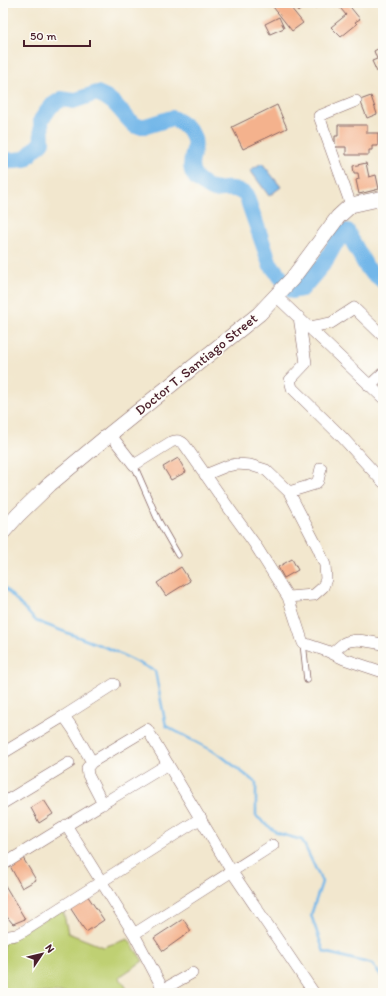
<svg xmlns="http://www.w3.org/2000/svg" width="386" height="996" viewBox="0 0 386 996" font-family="Itim,sans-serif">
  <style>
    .green { fill: #bfd073; stroke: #84784f }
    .water { fill: #73b7e9; stroke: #5e6b8a }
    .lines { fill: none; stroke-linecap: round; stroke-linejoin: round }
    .stream { stroke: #73b7e9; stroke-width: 2.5 }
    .river { stroke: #73b7e9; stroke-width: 16 }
    .building { fill: #f4b28d }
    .lane-casing { stroke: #856564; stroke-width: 7 }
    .street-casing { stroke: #856564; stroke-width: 12 }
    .secondary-casing { stroke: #856564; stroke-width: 16 }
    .lane { stroke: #fff; stroke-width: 5.5 }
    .street { stroke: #fff; stroke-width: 11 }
    .secondary { stroke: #fff; stroke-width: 15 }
    .labels { text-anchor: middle; stroke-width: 3; stroke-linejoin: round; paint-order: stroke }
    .street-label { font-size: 14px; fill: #4a1f2b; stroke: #fdfcf7 }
  </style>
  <rect width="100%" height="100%" fill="#fdfcf7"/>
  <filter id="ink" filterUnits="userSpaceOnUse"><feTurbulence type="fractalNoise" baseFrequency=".025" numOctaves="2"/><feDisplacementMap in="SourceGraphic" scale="8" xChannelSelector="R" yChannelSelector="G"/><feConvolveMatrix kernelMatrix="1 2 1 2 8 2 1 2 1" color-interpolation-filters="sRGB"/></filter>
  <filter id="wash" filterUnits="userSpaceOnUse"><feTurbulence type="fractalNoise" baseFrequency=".012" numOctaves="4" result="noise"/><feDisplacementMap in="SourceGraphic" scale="16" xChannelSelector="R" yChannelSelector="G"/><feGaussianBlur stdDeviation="0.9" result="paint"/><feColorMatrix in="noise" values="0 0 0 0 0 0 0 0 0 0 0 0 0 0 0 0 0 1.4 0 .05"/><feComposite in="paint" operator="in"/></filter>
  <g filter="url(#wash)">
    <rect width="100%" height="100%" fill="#f2e7ce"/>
    <path class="green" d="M63,910L68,933L103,947L128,939L143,961L119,977L130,993H3V940Z"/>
    <path class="water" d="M262,163L281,187L269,196L250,170Z"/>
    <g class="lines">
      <path class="stream" d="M3,586L36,621L110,649L155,671L166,726L220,755L256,783V816L277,833L302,840L322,882L311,915L324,952L372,964L383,978"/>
      <path class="river" d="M3,161L25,159L42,142L41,120L51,106L62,99L73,101L97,93C117,101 120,112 135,126H146L172,118C216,140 179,158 196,178C198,180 212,190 214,190C217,190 221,189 223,189C234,188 237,189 246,195L270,264L292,291L302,289L325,262L335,244L347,231L367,268L383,281"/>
    </g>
    <g id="blocks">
      <path class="building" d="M270,3H287L303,23L292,31Z
        M292,3H308L298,12Z
        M311,3H324L315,8Z
        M336,3H347L360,19L355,22L357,24L341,37L331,27L346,15Z
        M279,17L284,28L270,34L265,24Z
        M383,46V83H382L372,61L377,59L374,51Z
        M371,96L377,114L367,118L360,100Z
        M277,105L287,128L243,149L232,127Z
        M338,125H367V133H378V146H372V150H369V155H346V147H335V136H338Z
        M366,163L369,177L376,175L379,189L359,194L356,180L359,179L358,173H354L353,166Z
        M178,458L186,472L171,480L163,467Z
        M292,559L298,570L284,578L278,567Z
        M181,567L190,581L166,596L157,583Z
        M44,800L53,814L39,823L31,808Z
        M23,858L36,880L22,888L10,866Z
        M3,882L25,919L13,924L3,912Z
        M87,895L104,920L86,932L69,906Z
        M183,919L191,931L163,951L154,938Z"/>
    </g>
  </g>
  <g filter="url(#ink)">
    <use href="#blocks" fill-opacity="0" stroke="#856564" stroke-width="1"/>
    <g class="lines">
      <g class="lane-casing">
        <path id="lane" d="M134,465L158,520L178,555
          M303,643L307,680"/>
      </g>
      <g class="street-casing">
        <path id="street" d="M351,205L319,116L356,101
          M276,296L383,398
          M299,317L306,363L290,380L292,388L342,437L383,482
          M310,327L331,323L354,308L383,336
          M369,386L383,373
          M110,434L134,465L171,442C176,440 180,440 184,444L228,507L254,543L288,597L303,643L327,651L344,659L383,672
          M205,475L227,466L237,464L250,465L266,470L289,492L318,548L325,565L326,579L323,587L314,595L288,597
          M289,492L315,484L318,481L321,468
          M332,653C336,650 340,646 344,643C355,637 370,642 382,644
          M64,716L114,684
          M3,753L64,716L73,729L92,762
          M3,803L69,763
          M103,804L88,775L87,768L92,762L147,729L232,872L314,993
          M66,825L134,934L165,993
          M3,865C57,830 113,798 168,764
          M134,934L273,845
          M3,937L16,935L24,931L201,818
          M164,989L192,973"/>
      </g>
      <g class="secondary-casing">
        <path id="secondary" d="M3,532L18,515L50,484L110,434L259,314L292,279L338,217L351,205L383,198"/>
      </g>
      <use href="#lane" class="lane"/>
      <use href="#street" class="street"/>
      <use href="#secondary" class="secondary"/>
    </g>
  </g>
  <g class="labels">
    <g class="street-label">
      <text transform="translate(196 364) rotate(-39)" y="5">Doctor T. Santiago Street</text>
    </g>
  </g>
  <rect width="386" height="996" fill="none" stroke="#fdfcf7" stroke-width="16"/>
  <g transform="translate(42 954) rotate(55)" stroke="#fdfcf7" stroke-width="3" paint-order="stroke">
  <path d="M0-3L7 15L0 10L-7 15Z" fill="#4a1f2b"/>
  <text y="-6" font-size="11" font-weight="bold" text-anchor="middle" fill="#4a1f2b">N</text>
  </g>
  <path d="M24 40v6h66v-6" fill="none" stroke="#4a1f2b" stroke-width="2"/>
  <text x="30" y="40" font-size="12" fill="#4a1f2b" stroke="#fdfcf7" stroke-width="3" paint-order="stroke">50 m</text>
</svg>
